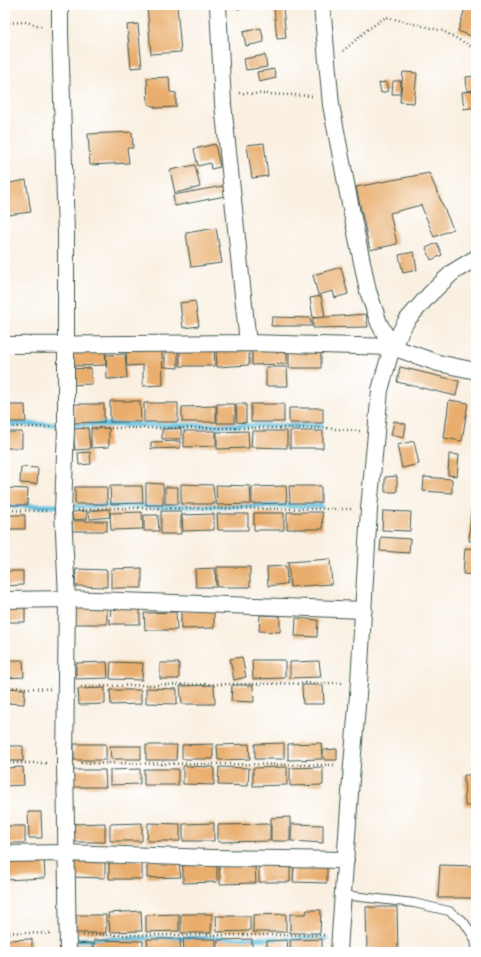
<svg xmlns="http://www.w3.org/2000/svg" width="481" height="957" viewBox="0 0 481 957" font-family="'Comic Neue',sans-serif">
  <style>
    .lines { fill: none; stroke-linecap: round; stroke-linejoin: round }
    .stream { stroke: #60c0de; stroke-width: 5 }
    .building { fill: #e9ae6d }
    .lane-casing { stroke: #40584e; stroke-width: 10 }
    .street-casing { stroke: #40584e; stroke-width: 18 }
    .path { stroke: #40584e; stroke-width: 2.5; stroke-dasharray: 1 3; stroke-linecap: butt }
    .lane { stroke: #fff; stroke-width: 8 }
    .street { stroke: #fff; stroke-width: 16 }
  </style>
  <rect width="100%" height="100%" fill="#fff"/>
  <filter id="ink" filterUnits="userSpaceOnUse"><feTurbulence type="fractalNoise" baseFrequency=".025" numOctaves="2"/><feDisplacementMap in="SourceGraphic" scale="8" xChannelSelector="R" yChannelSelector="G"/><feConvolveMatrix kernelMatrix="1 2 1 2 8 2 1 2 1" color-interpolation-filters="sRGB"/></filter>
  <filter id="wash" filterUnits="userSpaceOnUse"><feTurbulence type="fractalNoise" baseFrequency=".012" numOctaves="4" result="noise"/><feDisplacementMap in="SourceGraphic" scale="16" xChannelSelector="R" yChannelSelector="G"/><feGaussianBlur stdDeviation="0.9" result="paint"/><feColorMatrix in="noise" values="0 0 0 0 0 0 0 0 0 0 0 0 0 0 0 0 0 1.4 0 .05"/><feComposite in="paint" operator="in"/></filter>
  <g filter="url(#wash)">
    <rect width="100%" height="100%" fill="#f9f0e2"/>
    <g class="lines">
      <path class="stream" d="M5,424L322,426
        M5,506H321
        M70,940L162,938L326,939"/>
    </g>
    <g id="blocks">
      <path class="building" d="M147,5H177L181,52L151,54Z
        M237,5H254V6L238,9Z
        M466,5H476V31L474,37L458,31Z
        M283,7L286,38L277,39L274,8Z
        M138,24L142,67L131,68L127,25Z
        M261,28L264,42L246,46L243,32Z
        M265,55L267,67L246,70L244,59Z
        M274,69L276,78L259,82L257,72Z
        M403,72L417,73L414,103L400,102Z
        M476,76V90L467,91L466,77Z
        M169,77L170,92L176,93V107L157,108L148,104L147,78Z
        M393,81H401L400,94H392Z
        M386,82L388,91L381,93L379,83Z
        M476,91V107L464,109L462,92Z
        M132,132L133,148H127L129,163L90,165L88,134Z
        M264,143L268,176L252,178L247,145Z
        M215,144L220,167L211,169L210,163L198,166L194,149Z
        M195,165L200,187L175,193L170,170Z
        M429,173L453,229L434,237L421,205L390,213L397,244L370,250L356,187Z
        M26,180L31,212L7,215L5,203V184Z
        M223,186L225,196L175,206L173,195Z
        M216,228L222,263L191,267L186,233Z
        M437,243L442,255L431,260L426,248Z
        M414,252L417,270L403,273L399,255Z
        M341,267L348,294L335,298L333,291L318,295L313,275Z
        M476,294V306L472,305Z
        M321,296L325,316L313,318L366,314L368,327L313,328V318L310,298Z
        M195,301L199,326L183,328L180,303Z
        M272,317L310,318L312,326H271Z
        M162,347L163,385L143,386V365L127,366L126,348Z
        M165,347H178V368L165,367Z
        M105,348L106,365L69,366L68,349Z
        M249,348V365L217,367L216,350Z
        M180,349H214L215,366H180Z
        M287,349V364L252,365V350Z
        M289,349H321V368H289Z
        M125,354L127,378L107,379L106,355Z
        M266,367H287L288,386H266Z
        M400,367L459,381L456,396L397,382Z
        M91,368L92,384L68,385L67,369Z
        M449,400L468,403L462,441L444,438Z
        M110,401H140L141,422H110Z
        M144,403H178V422H144Z
        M73,404H104V422L74,423Z
        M217,404H235V423H217Z
        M236,404H246V423L237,422Z
        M251,404H284V422H251Z
        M5,405H25L26,422H5Z
        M216,406V422H182V407Z
        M289,408H323V423H289Z
        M394,421L406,424L404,438L391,435Z
        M88,428L90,449L75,450L73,429Z
        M91,428H109V447L91,448Z
        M181,428V439H162V429Z
        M184,431H216V446L184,447Z
        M248,431L249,448L217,449V432Z
        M252,431H287V448L251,447Z
        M290,431H323V448H290Z
        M5,432H22V448H5Z
        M180,441V448L151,449V442Z
        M414,441L419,464L402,468L397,445Z
        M90,452L91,464L79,465L78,453Z
        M449,454L459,455L457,476L448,475Z
        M21,467L38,468L37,484L20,483Z
        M397,476V492H385V477Z
        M424,477L452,479V493L423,491Z
        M146,483L163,484V505H146Z
        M181,484L213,485L215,504H181Z
        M216,485L250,486L251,504L217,505Z
        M110,486H142L143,503L111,504Z
        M286,486L287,503L252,504V487Z
        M289,486H321V503H290Z
        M75,487H107V504H75Z
        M165,487H178V504H165Z
        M5,488L28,489L27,505H5Z
        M109,509L110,517L90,519L89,511Z
        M471,510L476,511V542L469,541Z
        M87,511V519L72,520V512Z
        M161,511H181V534H161Z
        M383,511L411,512L410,531L382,530Z
        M142,512L143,529L111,530L110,513Z
        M287,512H322L323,529H287Z
        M254,513H284V530H254Z
        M214,514V530L183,531L182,515Z
        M217,514H248V530H218Z
        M9,515H25V529H9Z
        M144,515H158L159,531H144Z
        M72,521H107V531H72Z
        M381,537L410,539L409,553L380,551Z
        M465,548L476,549V575L463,574Z
        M330,559L332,584L290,587L288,562Z
        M286,566L287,584L268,586L267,567Z
        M217,567H250V587H217Z
        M142,568V588H111V569Z
        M215,568L216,587H196L195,569Z
        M76,569L107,570V587L75,586Z
        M5,571H23V585L5,586Z
        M25,606V622H5V607Z
        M111,606H140V624H110Z
        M71,607H107V624H71Z
        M214,610V628L181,629V611Z
        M176,612L177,630H145L144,613Z
        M260,615L280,616V632L259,631Z
        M296,618L318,620L317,637L295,636Z
        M242,657L246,677L234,680L230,659Z
        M5,660H23L24,677L5,678Z
        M252,660H285V678L253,679Z
        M319,661L321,677L290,678V662Z
        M107,662L108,678L76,679V663Z
        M111,662L143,663L142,680L110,679Z
        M160,663H179V679H160Z
        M214,685L215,704H182L180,686Z
        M232,685H253L254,702L231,701Z
        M302,685H323L324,704H303Z
        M5,688L25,689L24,704L5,703Z
        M105,688V704L79,705L78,689Z
        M146,688L177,689V704L146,703Z
        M110,690H141V704L111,705Z
        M284,743V759H255V744Z
        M321,743L322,759L288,760V744Z
        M74,744H106V760H74Z
        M213,744V759H182V745Z
        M249,744L250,759L218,760L217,745Z
        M146,745H177L176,760H146Z
        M5,746H23V761H5Z
        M110,746H141V759H111Z
        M337,749V760H324L323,750Z
        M183,766L214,767V785L183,784Z
        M23,767L24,785L5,786V768Z
        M219,767L249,768L248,786L218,785Z
        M287,767V785L253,786V768Z
        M323,767V785L290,786V768Z
        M140,769V784L110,785V770Z
        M144,769H178V785H144Z
        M72,770H105L106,787H72Z
        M464,775H476V806H465Z
        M28,812H41L42,838H29Z
        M290,817V841H271V818Z
        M105,823V842H72V824Z
        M142,823V841H110V824Z
        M148,823L180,824V841H147Z
        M214,823V841H183V824Z
        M270,824V841L218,842V825Z
        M292,824L323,825V843L291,841Z
        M5,826H25V843H5Z
        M44,858L45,878L5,880V861Z
        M72,859L105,860V878L71,877Z
        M109,860H142V879H109Z
        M147,860H178L181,877L147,878Z
        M183,865H217V882L183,883Z
        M259,865H290V882H259Z
        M294,865H327V883L293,882Z
        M440,865L476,866V898H438Z
        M219,866L255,867L256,883L220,884Z
        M366,907H397L398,952H367Z
        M307,910H321L320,933H290V914H306Z
        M141,911L142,931L110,932L108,913Z
        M179,914V931L146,932V915Z
        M181,914H212L211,933H181Z
        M286,914V932H253V915Z
        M76,915H106V933H76Z
        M216,916H250V931L217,932Z
        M32,939V952H5V940Z
        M147,939H180L181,952H148Z
        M183,939H216V952H184Z
        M252,939V952H218V940Z
        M322,939V952H291L290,940Z
        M94,940L143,941V952H95Z
        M287,940L288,952H267V941Z
        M92,943L93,952H73V944Z"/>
    </g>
  </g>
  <g filter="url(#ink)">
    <use href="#blocks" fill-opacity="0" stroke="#40584e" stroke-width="1"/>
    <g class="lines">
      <g class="lane-casing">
        <path id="lane" d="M343,895L414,903L449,911L464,922L475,939L476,948"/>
      </g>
      <g class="street-casing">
        <path id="street" d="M60,5V32L66,234V428L63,510L67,599L65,763L68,952
          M218,5L223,104L248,343
          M5,345L248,343L392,347L379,323L368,291L350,204L331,105L322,5
          M392,347L438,363L476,371
          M5,600L67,599L364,610
          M5,854L65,853L212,858L346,860
          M339,952L340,935L352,765L359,683L369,509L380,390L392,347L407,320L430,294L453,272L476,258"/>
      </g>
      <path class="path" d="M5,23L26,22L44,27
        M343,51L367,30L386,17L443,31L476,49
        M239,93L314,96
        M5,427H50
        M83,428H323L360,431
        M5,510L47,511
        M78,510L115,508L353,509
        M5,687L50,689
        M81,687L142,685L342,683
        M5,763H48
        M81,763L336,765
        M5,932L52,934
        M83,935H324"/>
      <use href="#lane" class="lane"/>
      <use href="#street" class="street"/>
    </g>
  </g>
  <rect width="481" height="957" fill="none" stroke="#fff" stroke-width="20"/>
</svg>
